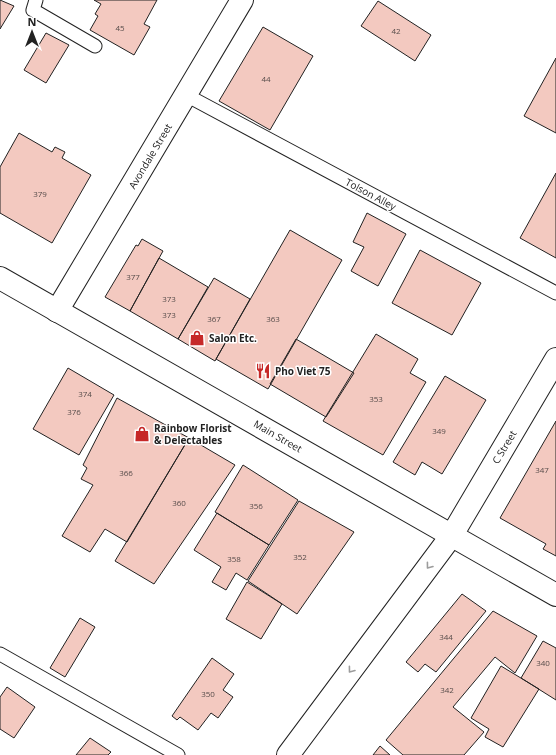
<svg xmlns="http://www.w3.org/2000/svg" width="556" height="755" viewBox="0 0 556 755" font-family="'Open Sans',sans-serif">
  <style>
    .building { fill: #f3c9c0; stroke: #222 }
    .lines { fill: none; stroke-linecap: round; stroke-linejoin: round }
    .service-casing { stroke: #222; stroke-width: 15 }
    .minor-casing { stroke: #222; stroke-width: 24 }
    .tertiary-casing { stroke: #222; stroke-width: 24 }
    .service { stroke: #fff; stroke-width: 13 }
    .minor { stroke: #fff; stroke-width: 22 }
    .tertiary { stroke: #fff; stroke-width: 22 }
    .oneway { stroke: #9c9c9c }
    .labels { text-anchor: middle; stroke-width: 3; stroke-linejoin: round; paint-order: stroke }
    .number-label { font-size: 8px; fill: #564c4a }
    .street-label { font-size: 10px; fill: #222; stroke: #fff }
    .poi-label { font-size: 10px; font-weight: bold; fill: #222; stroke: #fff; text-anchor: start }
  </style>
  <rect width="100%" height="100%" fill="#fff"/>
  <path class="building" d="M0,0L14,6L0,29Z
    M94,0H157L144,24L150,27L134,55L90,30L98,16L95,14L101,4Z
    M378,1L431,35L415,61L361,26Z
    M263,27L313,56L270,130L219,101Z
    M46,33L69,45L46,83L24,70Z
    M556,58V133L524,116Z
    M19,133L52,152L55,147L65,152L62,158L91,175L52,243L0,213V167Z
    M556,173V258L520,238Z
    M367,213L406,234L378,286L351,271L364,247L353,242Z
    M290,230L342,260L268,389L216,359Z
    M142,239L163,251L130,311L105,297L136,245L138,246Z
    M420,250L481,283L452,335L392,303Z
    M159,258L208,287L178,339L130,311Z
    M214,278L250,299L215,361L178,339Z
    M376,334L418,359L410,373L426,382L383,455L323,421Z
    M296,339L354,373L326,417L270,384Z
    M68,368L114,395L79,455L33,429Z
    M445,376L486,400L442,474L422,462L415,475L393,462Z
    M117,398L189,438L127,542L105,529L90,552L62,536L93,485L81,479L87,468L83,465Z
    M556,421V556L543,549L546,544L500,518Z
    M189,438L235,465L154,584L115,561Z
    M243,465L298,500L269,545L215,512Z
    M299,501L354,532L297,614L248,581Z
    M217,513L269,545L247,580L236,573L226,590L212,582L221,567L194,550Z
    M247,582L282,604L261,639L226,619Z
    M462,594L486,611L436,672L425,664L418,672L406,662Z
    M493,611L537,636L515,673L495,657L453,707L484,732L464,755H403L386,740Z
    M80,618L95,627L65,677L50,668Z
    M543,641L556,648V700L521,678Z
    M212,658L234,674L223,690L233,697L218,718L211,713L198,730L180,717L177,720L172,716Z
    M501,666L539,689L503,747L485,737L489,729L471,718Z
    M7,687L35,707L14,738L0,729V697Z
    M90,738L111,752L108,755H76Z
    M380,746L390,755H373Z"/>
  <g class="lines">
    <g class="service-casing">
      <path id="service" d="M36,0L33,10L95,46
        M186,95L556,293
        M0,654L178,755"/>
    </g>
    <g class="minor-casing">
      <path id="minor" d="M57,311L242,0
        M288,755L452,535L556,359"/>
    </g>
    <g class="tertiary-casing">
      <path id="tertiary" d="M0,278L556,595"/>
    </g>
    <use href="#service" class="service"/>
    <use href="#minor" class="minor"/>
    <use href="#tertiary" class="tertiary"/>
  </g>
  <defs><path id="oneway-chevron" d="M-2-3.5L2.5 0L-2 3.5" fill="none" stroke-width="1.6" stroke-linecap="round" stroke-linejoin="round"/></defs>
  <g class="oneway">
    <use href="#oneway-chevron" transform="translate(429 566) rotate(127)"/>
    <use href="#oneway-chevron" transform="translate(351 670) rotate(127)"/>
  </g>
  <defs>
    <g id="shop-bare" transform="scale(1.2)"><path d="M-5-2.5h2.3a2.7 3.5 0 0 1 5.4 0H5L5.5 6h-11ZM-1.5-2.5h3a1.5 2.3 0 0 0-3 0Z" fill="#c62828" stroke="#fff" stroke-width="2.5" paint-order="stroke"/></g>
    <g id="restaurant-bare" transform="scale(1.2)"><path d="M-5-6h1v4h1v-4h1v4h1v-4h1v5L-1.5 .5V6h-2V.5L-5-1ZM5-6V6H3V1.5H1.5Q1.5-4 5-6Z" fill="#c62828" stroke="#fff" stroke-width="2.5" paint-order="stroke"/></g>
  </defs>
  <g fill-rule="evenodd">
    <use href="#shop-bare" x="197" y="338"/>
    <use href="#restaurant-bare" x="263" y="371"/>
    <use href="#shop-bare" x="142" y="434"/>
  </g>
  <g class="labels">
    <g class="number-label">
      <text x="120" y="31">45</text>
      <text x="396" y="34">42</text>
      <text x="266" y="82">44</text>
      <text x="40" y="197">379</text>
      <text x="133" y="280">377</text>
      <text x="169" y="302">373</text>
      <text x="169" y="318">373</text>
      <text x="214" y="322">367</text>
      <text x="273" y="322">363</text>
      <text x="85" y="397">374</text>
      <text x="376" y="402">353</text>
      <text x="74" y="415">376</text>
      <text x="439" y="434">349</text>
      <text x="542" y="473">347</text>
      <text x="126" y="476">366</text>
      <text x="179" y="506">360</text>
      <text x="256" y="509">356</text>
      <text x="300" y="560">352</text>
      <text x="234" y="562">358</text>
      <text x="446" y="640">344</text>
      <text x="543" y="666">340</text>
      <text x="447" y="693">342</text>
      <text x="208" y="697">350</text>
    </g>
    <g class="street-label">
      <text transform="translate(150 156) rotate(-59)" y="4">Avondale Street</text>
      <text transform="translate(371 194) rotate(28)" y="4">Tolson Alley</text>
      <text transform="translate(278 436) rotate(30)" y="4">Main Street</text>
      <text transform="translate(504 447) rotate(-59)" y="4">C Street</text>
    </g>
    <g class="poi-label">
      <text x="209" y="342">Salon Etc.</text>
      <text x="275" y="375">Pho Viet 75</text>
      <text x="154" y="432">Rainbow Florist<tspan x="154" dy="12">&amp; Delectables</tspan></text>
    </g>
  </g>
  <g transform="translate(32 32)" stroke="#ffffff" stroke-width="3" paint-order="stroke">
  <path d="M0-3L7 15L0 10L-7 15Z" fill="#222222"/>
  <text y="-6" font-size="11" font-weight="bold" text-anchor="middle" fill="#222222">N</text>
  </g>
</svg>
